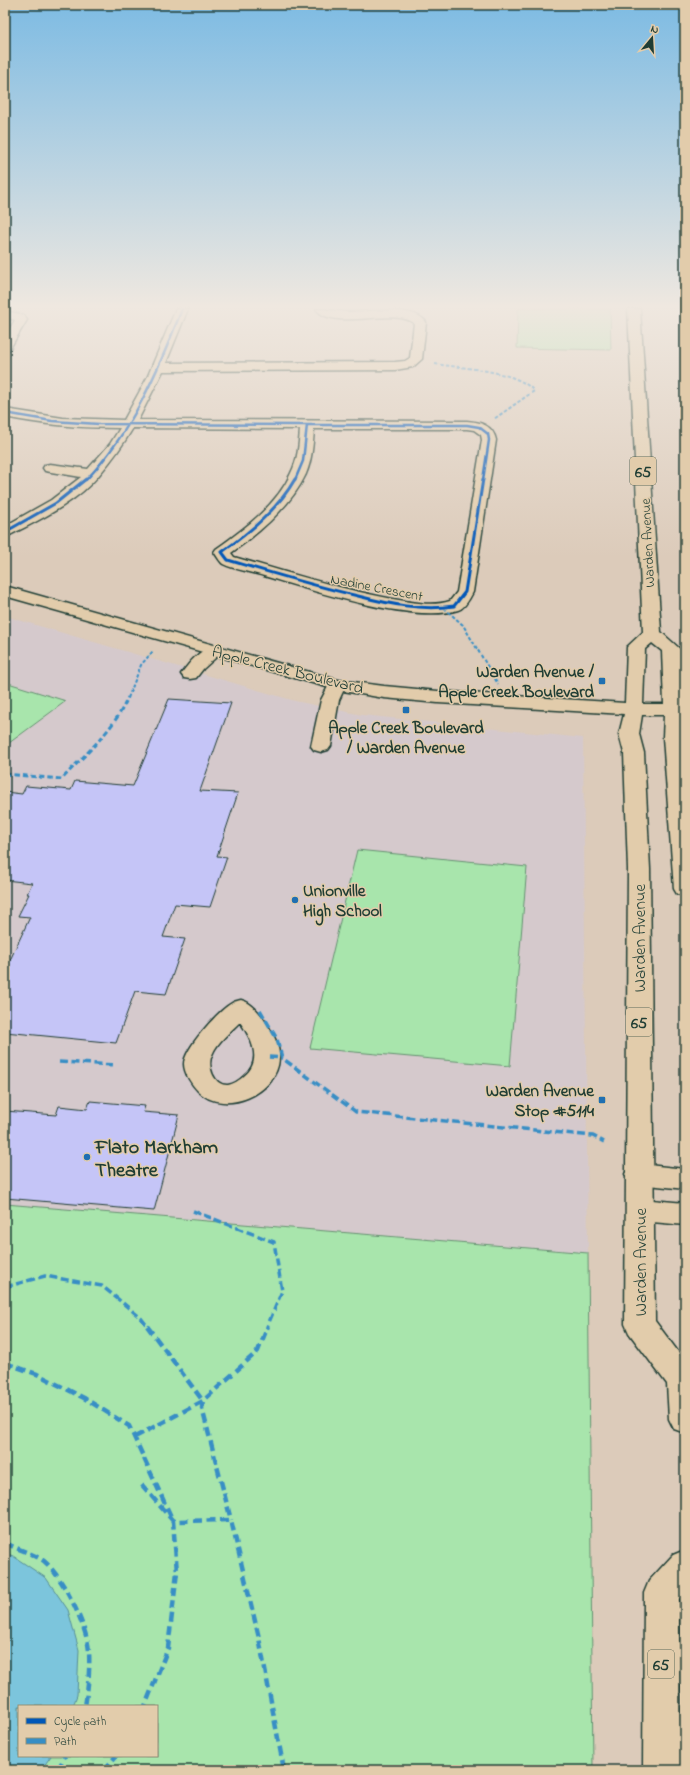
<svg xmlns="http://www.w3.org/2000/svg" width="690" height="1775" viewBox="0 0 690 1775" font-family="'Indie Flower',sans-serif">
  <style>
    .built { fill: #d5c9cc }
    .green { fill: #a8e5ac; stroke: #649170; fill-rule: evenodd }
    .water { fill: #7cc5dc; stroke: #578f99 }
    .building { fill: #c5c5f7; stroke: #1f3d34 }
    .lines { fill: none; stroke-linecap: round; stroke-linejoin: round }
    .minor-casing { stroke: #1f3d34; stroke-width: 3 }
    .major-casing { stroke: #1f3d34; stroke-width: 3 }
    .minor { fill: #e2ccab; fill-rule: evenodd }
    .major { fill: #e2ccab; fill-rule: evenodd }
    .quiet-far3 { stroke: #378ec5; stroke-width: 2; stroke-dasharray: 3.5 2; stroke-linecap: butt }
    .quiet-far2 { stroke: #378ec5; stroke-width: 3; stroke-dasharray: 5.5 3; stroke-linecap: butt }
    .quiet-far1 { stroke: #378ec5; stroke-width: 3.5; stroke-dasharray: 8 3.5; stroke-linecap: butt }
    .quiet { stroke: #378ec5; stroke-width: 4.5; stroke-dasharray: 9 4.5; stroke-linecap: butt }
    .cycleway-far1-casing { stroke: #e2ccab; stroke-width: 4 }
    .cycleway-casing { stroke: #e2ccab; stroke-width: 5 }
    .cycleway-far1 { stroke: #0057b8; stroke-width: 2.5 }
    .cycleway { stroke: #0057b8; stroke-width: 3 }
    .poi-dot { fill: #1f6fb2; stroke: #e2ccab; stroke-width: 1.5 }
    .labels { text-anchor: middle; stroke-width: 3; stroke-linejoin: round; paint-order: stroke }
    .far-street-label { font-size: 14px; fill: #1f3d34; stroke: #e2ccab }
    .shield { fill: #e2ccab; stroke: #5a6858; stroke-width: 1 }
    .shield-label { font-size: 16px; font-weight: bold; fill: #1f3d34 }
    .street-label { font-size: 17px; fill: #1f3d34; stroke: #e2ccab }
    .poi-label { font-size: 17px; font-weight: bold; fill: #1f3d34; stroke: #e2ccab; text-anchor: end }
    .near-poi-label { font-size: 20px; font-weight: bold; fill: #1f3d34; stroke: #e2ccab; text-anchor: start }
  </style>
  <rect width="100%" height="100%" fill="#dccbba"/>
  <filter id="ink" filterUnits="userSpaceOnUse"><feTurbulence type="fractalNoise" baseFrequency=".025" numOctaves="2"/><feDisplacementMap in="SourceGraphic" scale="8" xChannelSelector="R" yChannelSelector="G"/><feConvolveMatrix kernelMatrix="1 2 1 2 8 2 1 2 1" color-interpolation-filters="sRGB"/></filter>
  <g filter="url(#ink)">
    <path class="built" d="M5,616L295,701L362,715L583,738L588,1253L5,1204Z"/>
    <path class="green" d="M518,309H610L611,350L517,348Z
      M5,682L66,701L5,746Z
      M357,850L527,867L510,1066L310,1048Z
      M5,1204L588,1253L593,1770H5ZM19,1706H157V1756H19Z"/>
    <path class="water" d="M5,1553L13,1556L46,1578L68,1610L79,1650L77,1695L73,1706H19V1756H51L41,1770H5Z"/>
    <path class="building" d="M169,699L231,703L200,791L238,793L217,856L227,857L210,907L175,904L163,937L185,939L166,994L135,991L116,1043L5,1032V971L30,917L18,916L29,894H27L32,883L5,880V792L22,794L26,786L71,790L75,781L133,786Z
      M90,1101L145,1106L143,1112L179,1115L154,1211L5,1198V1111L56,1115L59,1106L87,1109Z"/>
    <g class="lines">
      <g class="minor-casing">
        <path id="minor" d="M176,309H188L166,363L395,362L405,361L410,358L414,323C393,307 333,332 316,309C326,309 334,311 344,312C364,313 413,304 426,322L422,359L413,367L395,370L163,371L138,420L467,421C480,422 493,425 496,440L473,592C470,598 465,608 458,610C414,624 310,590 264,576C252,572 235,570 223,564C220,562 217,556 214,552L216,549C244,529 277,505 291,473C298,460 299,443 300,429L133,428C123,445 111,461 99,475C77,502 41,519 10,535L5,537V526L51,500L81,477L45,471L43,468L45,465L50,464L88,469L110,444L120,428C81,428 43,425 5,417V409L63,418L124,420L147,378ZM314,429H467L474,430L481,435L482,440L457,592L450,601C432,607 411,602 393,599C339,589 286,572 234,557L231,553C259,533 291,506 306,474C312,460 313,443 314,429Z
          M5,311L24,315L27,320L9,350L5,351V337L15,320L5,317Z
          M214,646L220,647L223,651L203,669L196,678L190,679L184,678L181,674C189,663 200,649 214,646Z
          M337,680L343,681L346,685L339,700L331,746L328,750L321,752L314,750L311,746L321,700L331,681Z
          M241,1000C253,1003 260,1014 267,1024C273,1034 280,1046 279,1058C278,1094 224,1117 198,1091C192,1085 184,1073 184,1064C184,1049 219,1010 232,1003C235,1001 238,1001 241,1000ZM240,1022C252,1039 263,1061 244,1076C240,1080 233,1084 228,1085C213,1086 207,1065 212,1055C217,1042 230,1032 240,1022Z
          M639,1164L685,1169V1189L639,1184L629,1181L625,1174L629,1167Z
          M641,1199L685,1203V1225L641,1221L631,1218L627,1210L631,1202Z"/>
      </g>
      <g class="major-casing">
        <path id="major" d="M628,309H640L661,632L680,649L685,764V896L677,894L674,889L663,737L664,715H642L639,734L644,753L650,869L655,1321L685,1361V1433L674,1429L669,1419L667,1384L629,1333L625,1324L628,869L624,753L619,734L624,714L438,703L384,698L337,690L5,596V586L338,680L384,686L438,691L625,703L627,647L643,632ZM652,643L662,651L664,704H643L645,649Z
          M685,1550V1591L679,1599L681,1770H643L644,1593L649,1581L673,1555Z"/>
      </g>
      <use href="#minor" class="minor"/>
      <use href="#major" class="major"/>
      <path class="quiet-far3" d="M435,364C462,368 516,370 534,391L494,419
        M444,608L463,625L498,684
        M128,698L141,665L153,651"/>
      <path class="quiet-far2" d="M5,774L62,779C85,754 115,729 128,697"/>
      <path class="quiet-far1" d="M260,1010L277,1039L282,1058L356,1112L593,1136L604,1142
        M269,1057L282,1058
        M59,1062L116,1065
        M193,1211L274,1242L282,1291L267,1327
        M5,1287L45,1276L102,1286L141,1318L148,1327"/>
      <path class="quiet" d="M147,1326L203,1401L202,1408L231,1520
        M5,1363L37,1374L84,1398L129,1426L173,1521L177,1572L168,1648L145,1706
        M135,1437L203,1401L258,1351L268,1326
        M142,1485L173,1521L231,1520L259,1638L284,1770
        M5,1543C15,1548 36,1555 44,1561C63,1577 87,1626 89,1651C90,1670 88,1688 85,1706
        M58,1770L65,1756
        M104,1770L116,1756"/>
      <g class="cycleway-far1-casing">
        <path id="cycleway-far1" d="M5,413L52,421L99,424L307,425
          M307,425H467L479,427L488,434L489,440L483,480
          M86,480C132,432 158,371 182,309
          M295,480L303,461L307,425"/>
      </g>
      <g class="cycleway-casing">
        <path id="cycleway" d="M295,479C278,509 250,532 222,552L228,560C271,573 314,586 358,596C389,604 421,611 454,606L465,592L483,479
          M5,532L56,503L86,479"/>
      </g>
      <use href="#cycleway-far1" class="cycleway-far1"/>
      <use href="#cycleway" class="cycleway"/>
    </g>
  </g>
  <linearGradient id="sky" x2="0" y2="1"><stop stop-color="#7dbbe3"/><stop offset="0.55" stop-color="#efe8e0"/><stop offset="1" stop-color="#efe8e0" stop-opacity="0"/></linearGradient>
  <rect width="690" height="557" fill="url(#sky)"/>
  <g class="poi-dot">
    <rect x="598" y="677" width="8" height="8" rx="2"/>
    <rect x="402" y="706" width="8" height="8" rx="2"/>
    <circle cx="295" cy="900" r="4"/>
    <rect x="598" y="1096" width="8" height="8" rx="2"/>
    <circle cx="87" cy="1157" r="4"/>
  </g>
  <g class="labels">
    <g class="far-street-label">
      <text transform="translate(647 543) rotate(-93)" y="5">Warden Avenue</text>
      <text transform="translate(377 587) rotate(11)" y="5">Nadine Crescent</text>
    </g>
    <g class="shield">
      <rect x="630" y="457" width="26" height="28" rx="3"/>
      <rect x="626" y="1008" width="26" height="28" rx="3"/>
      <rect x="648" y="1650" width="26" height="28" rx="3"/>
    </g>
    <g class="shield-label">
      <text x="643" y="477">65</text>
      <text x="639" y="1028">65</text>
      <text x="661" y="1670">65</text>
    </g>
    <g class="street-label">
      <text transform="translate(288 669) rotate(14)" y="6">Apple Creek Boulevard</text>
      <text transform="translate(639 938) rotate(-90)" y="6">Warden Avenue</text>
      <text transform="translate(640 1262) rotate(-90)" y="6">Warden Avenue</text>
    </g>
    <g class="poi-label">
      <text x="594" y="677">Warden Avenue /<tspan x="594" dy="20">Apple Creek Boulevard</tspan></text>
      <text x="406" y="733" text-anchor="middle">Apple Creek Boulevard<tspan x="406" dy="20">/ Warden Avenue</tspan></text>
      <text x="303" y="896" text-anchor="start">Unionville<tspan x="303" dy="20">High School</tspan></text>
      <text x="594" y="1096">Warden Avenue<tspan x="594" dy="20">Stop #5114</tspan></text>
    </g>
    <g class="near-poi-label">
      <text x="95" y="1153">Flato Markham<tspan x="95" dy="23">Theatre</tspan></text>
    </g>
  </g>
  <rect width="690" height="1775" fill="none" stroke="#e2ccab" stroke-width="20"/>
  <rect x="10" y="10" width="670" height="1755" fill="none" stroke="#1f3d34" stroke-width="1.5" filter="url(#ink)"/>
  <rect x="18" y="1705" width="140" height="52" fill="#e2ccab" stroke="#94937b"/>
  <rect x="26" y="1718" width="20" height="6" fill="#0057b8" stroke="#94937b"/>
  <text x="54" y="1725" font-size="12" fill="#1f3d34">Cycle path</text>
  <rect x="26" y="1738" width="20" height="6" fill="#378ec5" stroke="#94937b"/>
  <text x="54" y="1745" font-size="12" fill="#1f3d34">Path</text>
  <g transform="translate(652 38) rotate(18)" stroke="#e2ccab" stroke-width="3" paint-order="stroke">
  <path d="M0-3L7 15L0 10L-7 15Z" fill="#1f3d34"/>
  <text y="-6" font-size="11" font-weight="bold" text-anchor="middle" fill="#1f3d34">N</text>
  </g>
</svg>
